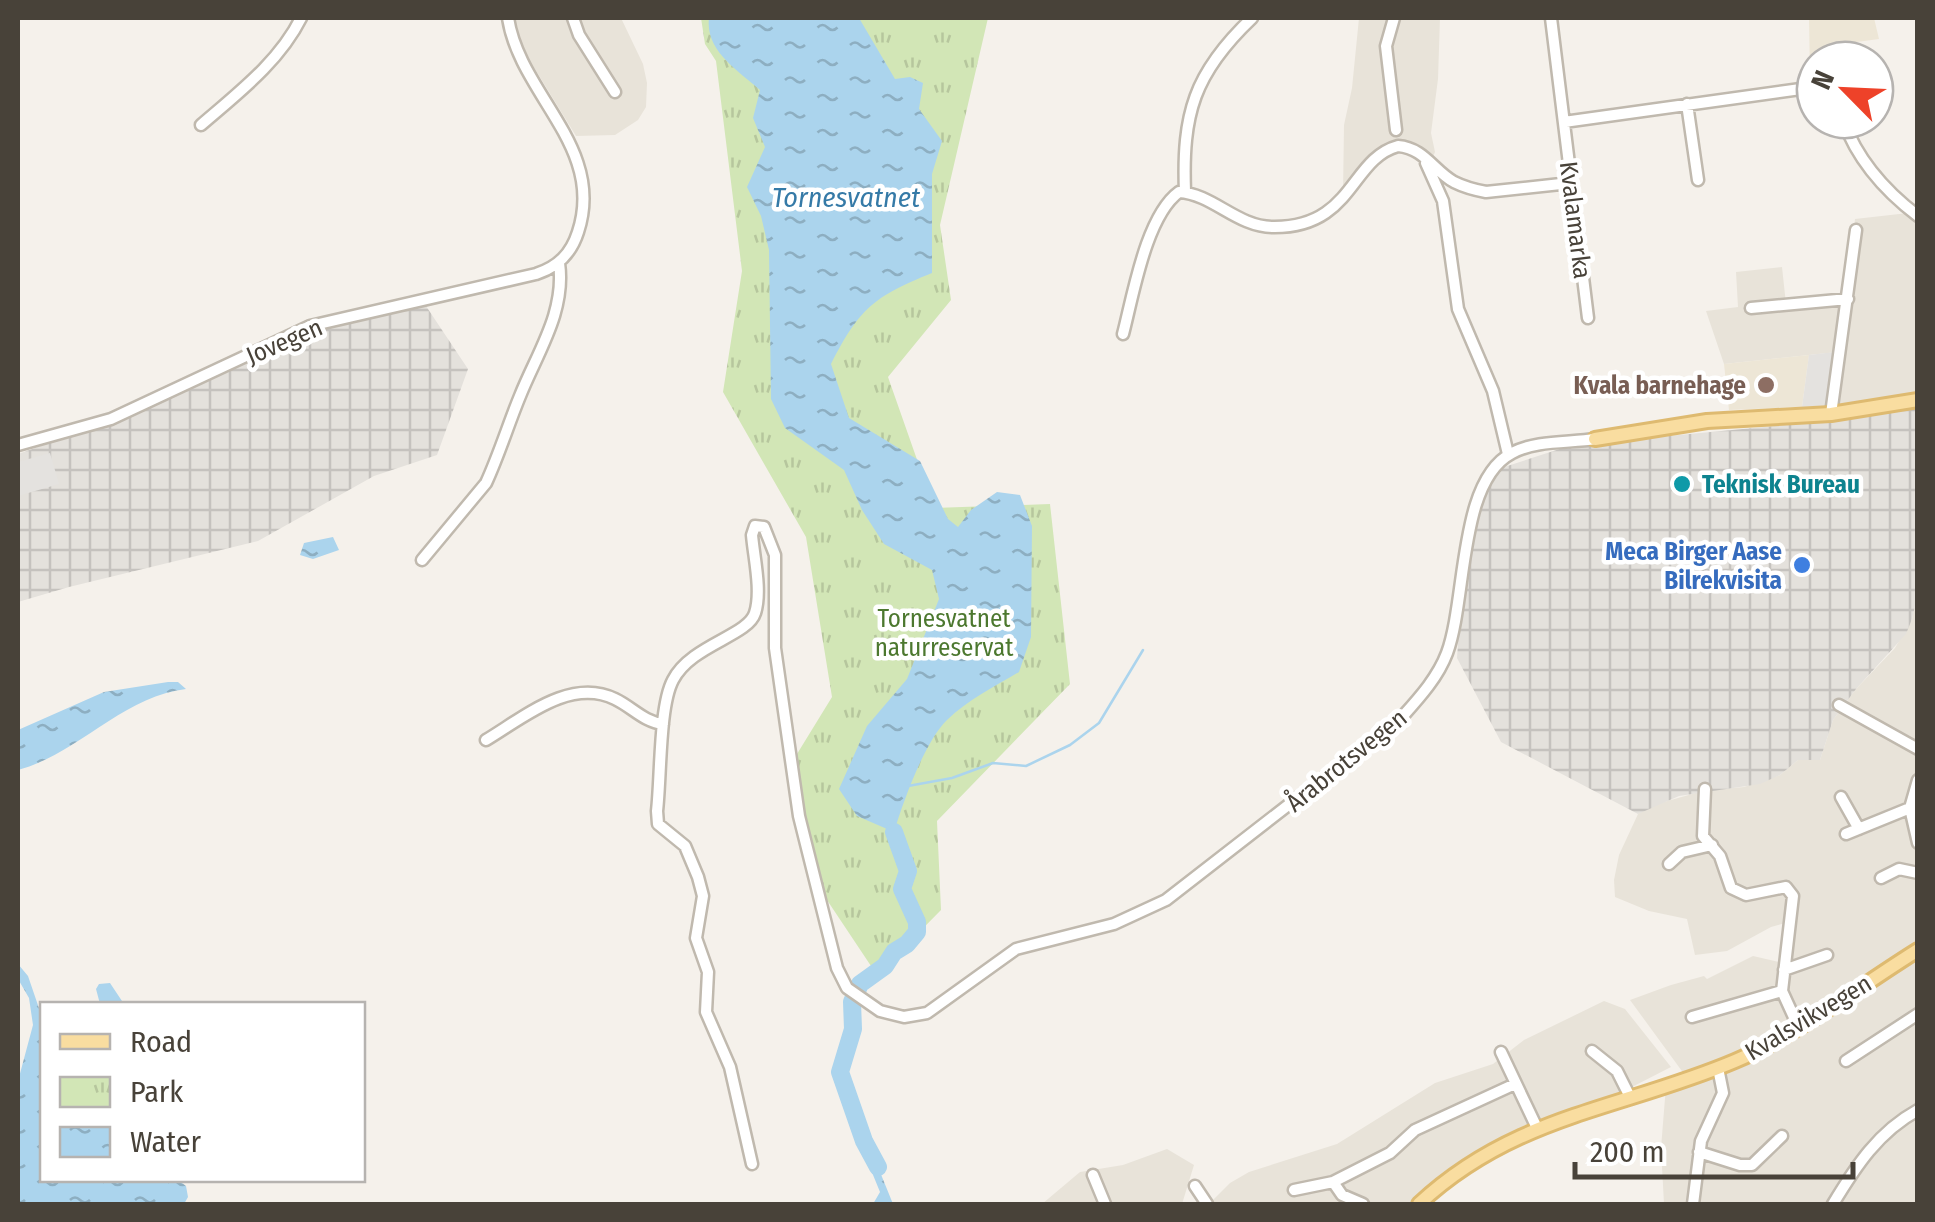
<svg xmlns="http://www.w3.org/2000/svg" width="1935" height="1222" viewBox="0 0 1935 1222" font-family="'Fira Sans Condensed',sans-serif">
  <style>
    .residential { fill: #e8e3d9 }
    .industrial { fill: url(#industrial-grid) }
    .education { fill: #ede6d6 }
    .park { fill: url(#park-tufts) }
    .parking { fill: #e4e2df }
    .water { fill: url(#water-ripples) }
    .lines { fill: none; stroke-linecap: round; stroke-linejoin: round }
    .stream { stroke: #abd4ed; stroke-width: 2.5 }
    .river { stroke: #abd4ed; stroke-width: 18 }
    .minor-casing { stroke: #c0b9ae; stroke-width: 15 }
    .major-casing { stroke: #deba70; stroke-width: 18 }
    .minor { stroke: #fff; stroke-width: 10 }
    .major { stroke: #f9dda0; stroke-width: 12 }
    .education-dot { fill: #8d6e63; stroke: #fff; stroke-width: 4 }
    .culture-dot { fill: #0f9aa8; stroke: #fff; stroke-width: 4 }
    .shop-dot { fill: #3f7fe0; stroke: #fff; stroke-width: 4 }
    .labels { text-anchor: middle; stroke-width: 9; stroke-linejoin: round; paint-order: stroke }
    .street-label { font-size: 25px; fill: #484239; stroke: #fff }
    .education-label { font-size: 25px; font-weight: bold; fill: #785e54; stroke: #fff; text-anchor: end }
    .culture-label { font-size: 25px; font-weight: bold; fill: #0d838f; stroke: #fff; text-anchor: start }
    .shop-label { font-size: 25px; font-weight: bold; fill: #366cbe; stroke: #fff; text-anchor: end }
    .park-label { font-size: 25px; fill: #4c782f; stroke: #fff }
    .water-label { font-size: 28px; font-style: italic; fill: #357aa7; stroke: #fff }
  </style>
  <defs>
    <pattern id="industrial-grid" width="8" height="8" patternUnits="userSpaceOnUse" patternTransform="scale(2.5)"><rect width="8" height="8" fill="#e4e1dc"/><path d="M0 4h8M4 0v8" fill="none" stroke="#c5c2be"/></pattern>
    <pattern id="park-tufts" width="24" height="20" patternUnits="userSpaceOnUse" patternTransform="scale(2.5)"><rect width="24" height="20" fill="#d2e6b6"/><path d="M3 7l-1-3M5 7V3M7 7l1-3M15 17l-1-3M17 17v-4M19 17l1-3" fill="none" stroke="#b6c69d"/></pattern>
    <pattern id="water-ripples" width="26" height="14" patternUnits="userSpaceOnUse" patternTransform="scale(2.5)"><rect width="26" height="14" fill="#abd4ed"/><path d="M2 4q2-2 4 0t4 0M15 11q2-2 4 0t4 0" fill="none" stroke="#8daec1"/></pattern>
  </defs>
  <rect width="100%" height="100%" fill="#f5f1eb"/>
  <path class="residential" d="M515,18H621L643,64L647,83L646,107L638,120L615,135L576,136L530,61L518,34Z
    M1359,18H1440L1438,79L1431,133L1435,152L1432,159L1400,146L1343,194L1344,125L1352,88Z
    M1917,212V397L1827,421L1837,352L1724,364L1706,311L1738,307L1736,272L1782,267L1786,304L1846,300L1855,219Z
    M1917,593V1204H1664L1661,1148L1666,1086L1687,1078L1630,1000L1671,985L1704,976L1707,979L1753,956L1788,964L1789,922L1771,927L1727,951L1695,955L1687,919L1649,911L1615,897L1614,880L1619,855L1638,814L1653,805L1703,791L1744,787L1780,775L1798,760H1820L1833,720L1856,689L1895,648L1912,619Z
    M1604,1001L1625,1009L1671,1067L1546,1131L1498,1144L1421,1204H1209L1230,1183L1249,1172L1337,1144L1435,1083L1493,1064L1524,1040Z
    M1167,1149L1194,1165L1182,1204H1042L1080,1172L1123,1165Z"/>
  <path class="industrial" d="M424,303L468,369L437,455L374,476L258,541L69,587L18,602V454L120,418L286,333Z
    M1917,397L1918,593L1912,619L1906,634L1856,689L1833,720L1820,760H1798L1780,775L1760,784L1679,796L1638,814L1501,742L1457,658L1462,587L1471,526L1495,470L1572,445L1827,421Z"/>
  <path class="education" d="M1809,18H1874L1879,39L1849,43L1839,60H1815V76L1810,77Z
    M1809,355L1802,407L1729,410L1724,364Z"/>
  <path class="park" d="M701,18H988L940,225L951,300L888,377L934,508L1050,504L1070,684L937,821L941,910L877,975L819,888L802,820L797,754L832,697L806,537L723,392L742,271L716,61L705,44Z"/>
  <path class="parking" d="M1834,352L1826,406L1802,407L1809,355Z
    M50,453L59,484L18,496V462Z"/>
  <path class="water" d="M709,18H859L895,79L910,77L923,83L919,109L942,141L932,174V273C873,297 860,308 831,364L849,418L920,461L948,519L958,527L971,510L997,492L1020,495L1032,526L1031,637L1019,672C994,687 968,700 947,720C925,741 903,802 894,832L857,816L839,789L867,726L907,679L939,599L932,570L884,544L862,510L844,470L785,428L771,399L769,250L761,216L747,187L765,147L753,118L760,90C738,70 705,51 709,18Z
    M333,537L339,550L313,559L300,555L304,543Z
    M168,682H178L186,689C123,696 78,754 18,770V730L104,692Z
    M18,964L28,976L42,1017V1180H178L186,1186L188,1197L184,1204H18V1081L33,1025L29,998L18,979Z
    M110,983L124,1004H100L96,989L99,984Z
    M878,1167L893,1204H873L880,1192L871,1170Z"/>
  <g class="lines">
    <path class="stream" d="M908,786L952,778L993,763L1026,766L1070,745L1099,723L1143,650"/>
    <path class="river" d="M878,1167L864,1141L840,1072L853,1029L852,1002L860,984L885,966L894,952L907,944L917,932V922L902,889L908,871L894,832"/>
    <g class="minor-casing">
      <path id="minor" d="M573,18L579,35L615,92
        M1394,18L1386,46L1396,130
        M1551,18L1588,318
        M1687,104L1698,180
        M1843,120C1857,159 1885,191 1918,216
        M1564,122L1815,87
        M201,125C238,93 279,62 301,18
        M1426,163L1443,201L1458,309L1493,391L1508,454
        M1185,192C1182,114 1194,73 1252,18
        M1751,308L1848,299
        M1123,334C1133,296 1146,216 1179,192C1213,194 1237,227 1273,227C1353,228 1350,159 1398,146C1424,148 1433,170 1454,182C1464,187 1475,190 1486,192L1570,183
        M1831,414L1856,230
        M18,445L111,419L310,326L536,274C558,267 571,254 578,232C606,147 520,95 508,18
        M422,560L486,483C499,455 508,425 520,396C537,353 566,312 559,263
        M1839,705L1918,749
        M486,740C523,718 570,677 615,699C632,707 644,722 663,724
        M1918,780L1910,808L1918,843
        M1705,789L1703,836L1720,856L1731,888L1746,895L1786,887L1793,896L1782,991L1798,1026
        M1841,797L1859,829
        M1846,834L1910,808
        M1669,864L1682,852L1712,845
        M1881,878L1899,869L1918,873
        M1784,970L1827,955
        M1692,1017L1782,991
        M1592,1051L1617,1071L1630,1097
        M1501,1052L1537,1128
        M1846,1061L1918,1014
        M1699,1152L1740,1165H1752L1782,1136
        M752,1164L730,1067L706,1012L708,972L696,938L703,896L698,877L685,846L658,824L657,811C661,777 659,706 673,680C691,645 748,636 755,613C762,591 754,558 752,535L755,526L764,527L775,555V648L799,816L837,968L847,988L880,1011L904,1017L927,1013L1016,949L1114,924L1166,900L1403,716C1420,697 1438,677 1447,653C1467,599 1458,481 1512,453C1536,440 1569,443 1595,439
        M1093,1175L1105,1204
        M1333,1182L1342,1195L1363,1204
        M1195,1186L1207,1204
        M1294,1190L1333,1182L1390,1153L1415,1130L1515,1084
        M1693,1204L1701,1141L1723,1093L1718,1068
        M1833,1204C1856,1166 1878,1132 1918,1110"/>
    </g>
    <g class="major-casing">
      <path id="major" d="M1595,439L1707,421L1831,414L1918,400
        M1419,1204C1514,1115 1622,1109 1735,1061C1797,1035 1860,986 1918,950"/>
    </g>
    <use href="#minor" class="minor"/>
    <use href="#major" class="major"/>
  </g>
  <circle class="education-dot" cx="1766" cy="385" r="10"/>
  <circle class="culture-dot" cx="1682" cy="484" r="10"/>
  <circle class="shop-dot" cx="1802" cy="565" r="10"/>
  <g class="labels">
    <g class="street-label">
      <text transform="translate(1576 220) rotate(83)" y="9">Kvalamarka</text>
      <text transform="translate(284 341) rotate(-23)" y="9">Jovegen</text>
      <text transform="translate(1346 760) rotate(-39)" y="9">Årabrotsvegen</text>
      <text transform="translate(1808 1017) rotate(-31)" y="9">Kvalsvikvegen</text>
    </g>
    <g class="education-label">
      <text x="1746" y="394">Kvala barnehage</text>
    </g>
    <g class="culture-label">
      <text x="1702" y="493">Teknisk Bureau</text>
    </g>
    <g class="shop-label">
      <text x="1782" y="560">Meca Birger Aase<tspan x="1782" dy="29">Bilrekvisita</tspan></text>
    </g>
    <g class="park-label">
      <text x="944" y="627">Tornesvatnet<tspan x="944" dy="29">naturreservat</tspan></text>
    </g>
    <g class="water-label">
      <text x="846" y="207">Tornesvatnet</text>
    </g>
  </g>
  <rect width="1935" height="1222" fill="none" stroke="#484239" stroke-width="40"/>
  <rect x="40" y="1002" width="325" height="180" fill="#ffffff" stroke="#b6b3b0" stroke-width="2.5"/>
  <rect x="60" y="1034" width="50" height="15" fill="#f9dda0" stroke="#b6b3b0" stroke-width="2.5"/>
  <text x="130" y="1052" font-size="30" fill="#484239">Road</text>
  <rect x="60" y="1077" width="50" height="30" fill="url(#park-tufts)" stroke="#b6b3b0" stroke-width="2.5"/>
  <text x="130" y="1102" font-size="30" fill="#484239">Park</text>
  <rect x="60" y="1127" width="50" height="30" fill="url(#water-ripples)" stroke="#b6b3b0" stroke-width="2.5"/>
  <text x="130" y="1152" font-size="30" fill="#484239">Water</text>
  <g transform="translate(1845 90) rotate(294)"><circle r="48" fill="#ffffff" stroke="#b6b3b0" stroke-width="2.5"/>
  <path d="M0-8L18 38L0 25L-18 38Z" fill="#ee4229"/>
  <text y="-15" font-size="28" font-weight="bold" text-anchor="middle" fill="#484239">N</text>
  </g>
  <path d="M1575 1162v15h278v-15" fill="none" stroke="#484239" stroke-width="5"/>
  <text x="1590" y="1162" font-size="30" fill="#484239" stroke="#ffffff" stroke-width="8" paint-order="stroke">200 m</text>
</svg>
